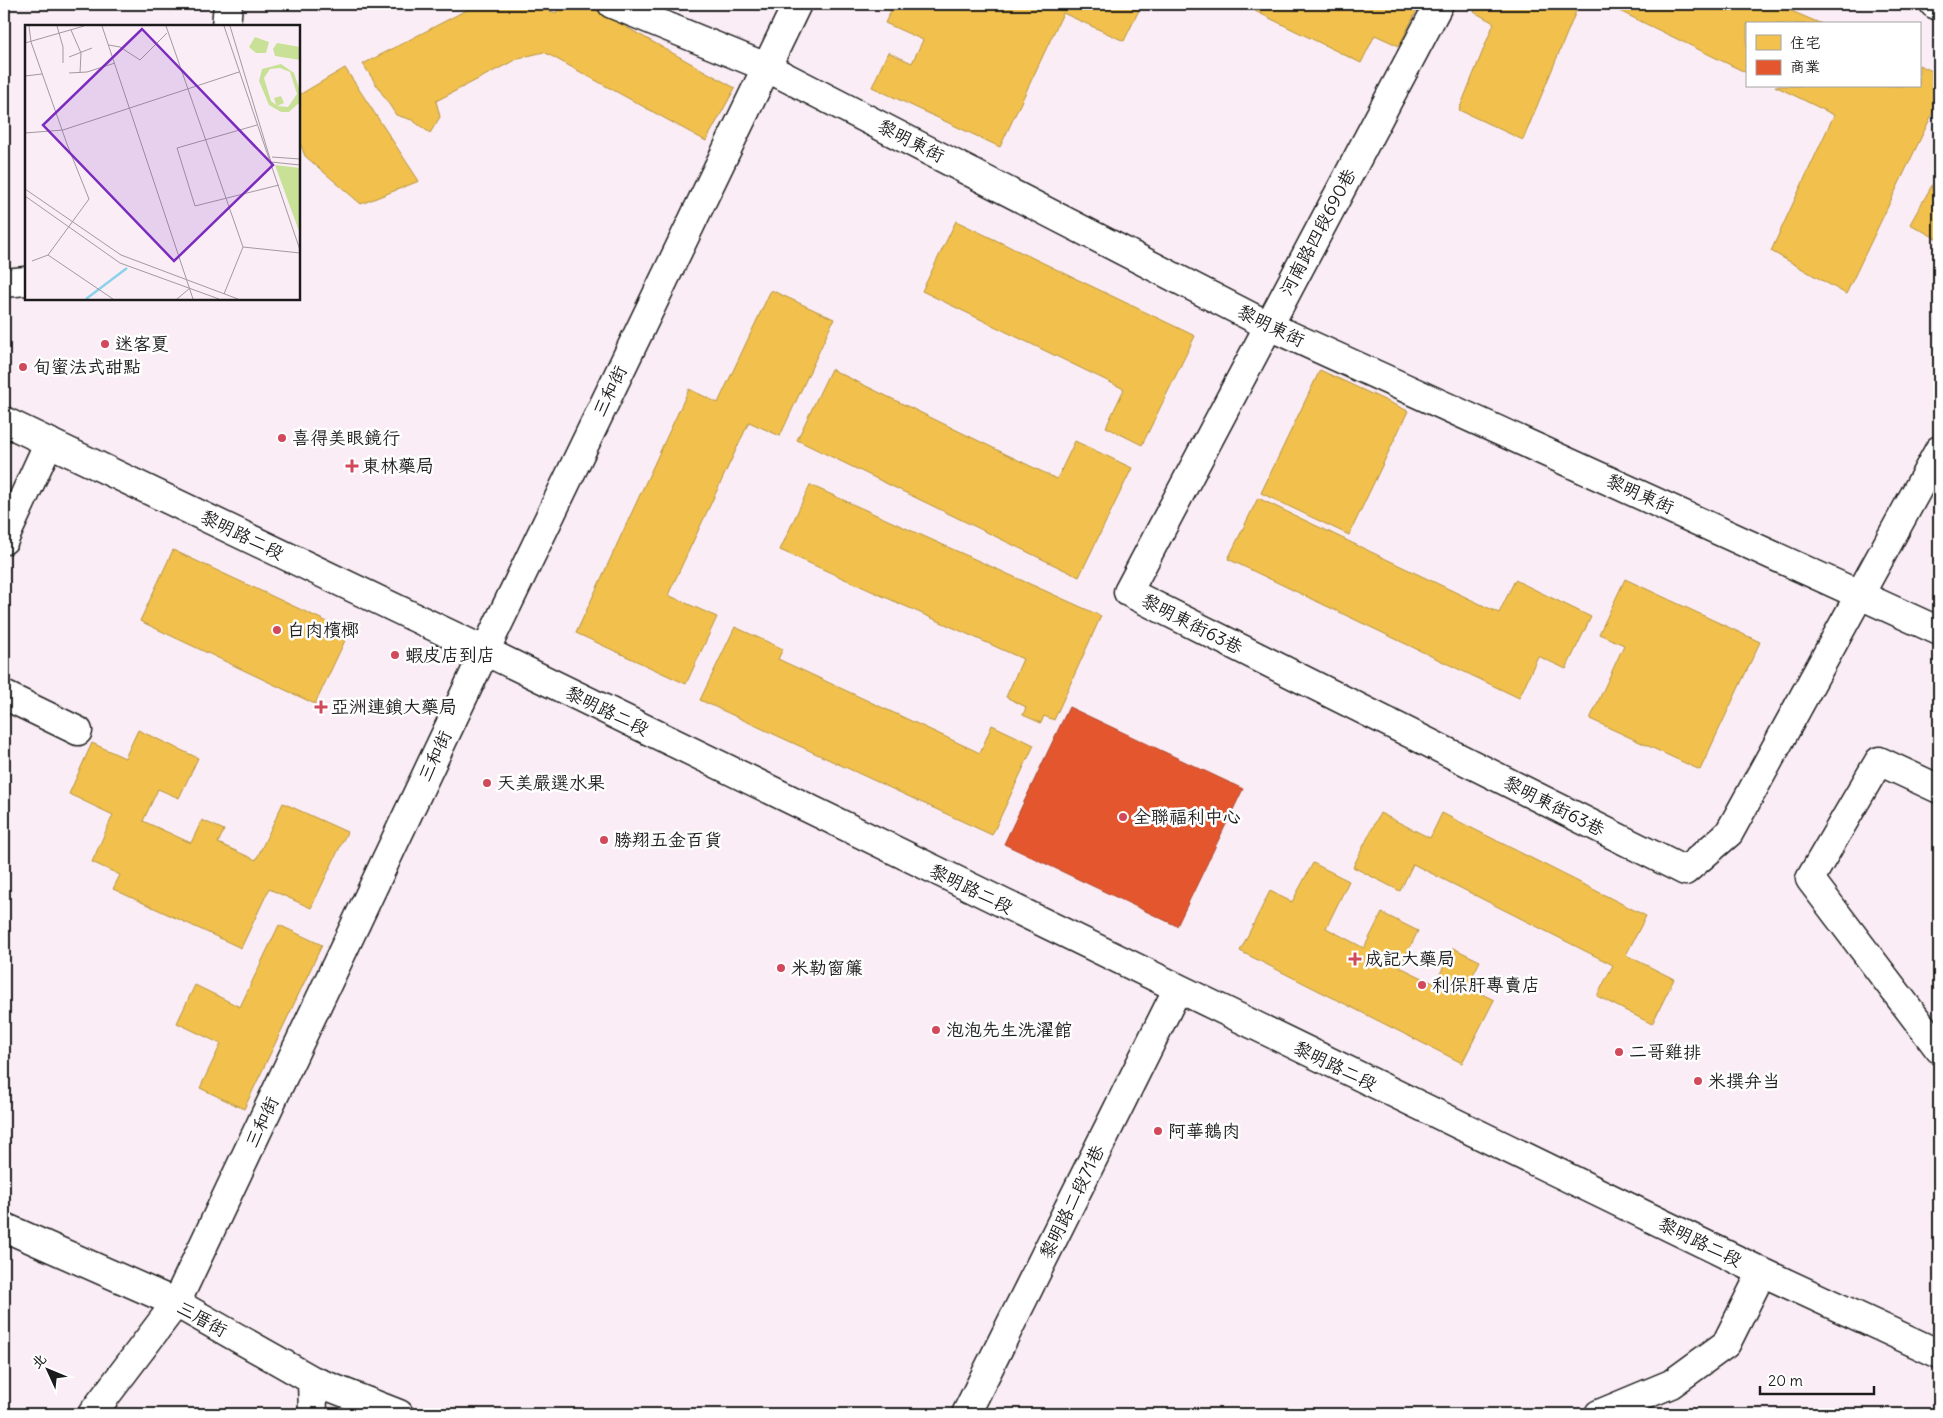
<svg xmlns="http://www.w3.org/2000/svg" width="1943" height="1418" viewBox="0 0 1943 1418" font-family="Delius,'LXGW WenKai TC',sans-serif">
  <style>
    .homes { fill: #f2c14e; stroke: #b2903f }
    .shops { fill: #e4572e; stroke: #a84529 }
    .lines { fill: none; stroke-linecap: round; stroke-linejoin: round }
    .minor-casing { stroke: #1c1c1c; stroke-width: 31 }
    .major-casing { stroke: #1c1c1c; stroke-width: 31 }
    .minor { stroke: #fff; stroke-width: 28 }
    .major { stroke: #fff; stroke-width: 28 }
    .poi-dot { fill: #d1495b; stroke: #fff; stroke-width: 2 }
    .labels { text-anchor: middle; stroke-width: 5; stroke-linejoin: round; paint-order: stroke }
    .street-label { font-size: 18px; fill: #1c1c1c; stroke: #fff }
    .poi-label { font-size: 18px; fill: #1c1c1c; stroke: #fff; text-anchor: start }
    .inset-river { fill: none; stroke: #8ad3ea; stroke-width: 2.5 }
    .inset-road { fill: none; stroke: #a2999f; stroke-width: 1 }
    .view { fill: #7b2cbf; fill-opacity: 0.15; stroke: #7b2cbf; stroke-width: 2.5 }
    .inset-edge { fill: none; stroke: #1c1c1c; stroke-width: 2.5 }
  </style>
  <rect width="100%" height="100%" fill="#fbedf6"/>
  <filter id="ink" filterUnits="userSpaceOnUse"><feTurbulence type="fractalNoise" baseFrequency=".02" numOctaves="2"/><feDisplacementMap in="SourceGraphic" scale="10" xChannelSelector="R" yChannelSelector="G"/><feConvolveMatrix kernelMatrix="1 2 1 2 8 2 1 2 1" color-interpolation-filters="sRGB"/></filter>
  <g filter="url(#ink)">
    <path class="homes" d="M478,4H531L556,13L561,4H585L735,88L706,141L544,52L519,58L436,101L440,117L430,133L412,120L396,115L363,64Z
      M894,4H1142L1124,41L1063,13L1000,147L872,87L888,52L912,63L923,40L885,23Z
      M1258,4H1420L1399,46L1375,35L1361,63L1255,11Z
      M1478,4H1579L1523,140L1459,110L1494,23L1474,12Z
      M1605,4H1775L1822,24H1747V73Z
      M1919,65L1939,74V100L1846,294L1771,251L1834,115L1775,86H1919Z
      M345,68L419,181L361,204L305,156L299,140V95Z
      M1939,173V240L1910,224Z
      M956,221L1195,336L1142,445L1106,427L1124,389L922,291Z
      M771,290L834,319L780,436L749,422L668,595L717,617L686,684L576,633L689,389L718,403Z
      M831,369L1057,479L1075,441L1132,468L1079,577L797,440Z
      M1320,370L1408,411L1349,535L1261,493Z
      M810,485L1101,616L1054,720L1044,716L1041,723L1023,715L1026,707L1006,697L1023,659L780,550Z
      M1258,498L1499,613L1515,580L1591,617L1566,669L1538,656L1519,698L1228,559Z
      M173,550L349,632L315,704L140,621Z
      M1625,579L1760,642L1700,770L1590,719L1624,645L1599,634Z
      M735,627L783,649L778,659L980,753L992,725L1034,745L992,835L700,700Z
      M138,730L198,758L179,798L158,789L143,821L191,843L202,820L224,830L218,843L256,860L283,803L347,832L311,908L269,889L241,948L113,889L120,875L92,862L113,815L69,794L92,743L125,758Z
      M1380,813L1430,838L1442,813L1646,916L1626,955L1674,979L1652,1024L1597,996L1613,965L1413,864L1400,891L1353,867Z
      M1313,863L1349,881L1326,928L1364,948L1382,913L1418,931L1400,967L1435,984L1453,948L1480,961L1467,987L1494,1000L1462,1063L1240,951L1270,891L1292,902Z
      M279,925L322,945L244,1109L200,1088L221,1044L177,1023L195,985L240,1007Z"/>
    <path class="shops" d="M1069,707L1243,789L1177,926L1004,844Z"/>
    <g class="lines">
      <g class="minor-casing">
        <path id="minor" d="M612,4L766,67L1269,326L1939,631
          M1439,4L1128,592L1685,871L1729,833L1939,450
          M1934,4L1939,6
          M226,26L228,4
          M4,283L26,281
          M4,540L49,442
          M4,695L78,731
          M1939,789L1879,761L1810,879L1939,1049
          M4,1227L176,1303L312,1380L399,1414
          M312,1380L313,1414
          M92,1414L176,1303L485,651L797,4
          M966,1414L1177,990
          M1599,1414L1671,1384L1726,1344L1762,1272"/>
      </g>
      <g class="major-casing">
        <path id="major" d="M4,421L485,651L1762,1272L1939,1354"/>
      </g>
      <use href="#minor" class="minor"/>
      <use href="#major" class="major"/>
    </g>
  </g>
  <g class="poi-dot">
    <circle cx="105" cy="344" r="5"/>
    <circle cx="23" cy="367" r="5"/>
    <circle cx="282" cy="438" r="5"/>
    <path d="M349.5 458.5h5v5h5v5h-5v5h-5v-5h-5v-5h5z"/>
    <circle cx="277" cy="630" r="5"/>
    <circle cx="395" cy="655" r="5"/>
    <path d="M318.5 699.5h5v5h5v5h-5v5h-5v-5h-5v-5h5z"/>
    <circle cx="487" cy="783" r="5"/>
    <circle cx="1123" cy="817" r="5"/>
    <circle cx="604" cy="840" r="5"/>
    <path d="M1352.5 951.5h5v5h5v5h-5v5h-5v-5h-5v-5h5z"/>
    <circle cx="781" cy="968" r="5"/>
    <circle cx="1422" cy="985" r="5"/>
    <circle cx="936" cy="1030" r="5"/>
    <circle cx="1619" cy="1052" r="5"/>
    <circle cx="1698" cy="1081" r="5"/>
    <circle cx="1158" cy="1131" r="5"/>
  </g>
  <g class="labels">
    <g class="street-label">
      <text transform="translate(911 141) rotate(27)" y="6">黎明東街</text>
      <text transform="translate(1318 232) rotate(-62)" y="6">河南路四段690巷</text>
      <text transform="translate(1271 326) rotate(26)" y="6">黎明東街</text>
      <text transform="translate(610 391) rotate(-64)" y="6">三和街</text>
      <text transform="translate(1640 494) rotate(24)" y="6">黎明東街</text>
      <text transform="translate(242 535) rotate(26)" y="6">黎明路二段</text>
      <text transform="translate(1192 624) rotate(27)" y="6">黎明東街63巷</text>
      <text transform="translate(607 711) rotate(26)" y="6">黎明路二段</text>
      <text transform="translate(435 756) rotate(-65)" y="6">三和街</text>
      <text transform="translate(1554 806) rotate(27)" y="6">黎明東街63巷</text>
      <text transform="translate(971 889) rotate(26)" y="6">黎明路二段</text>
      <text transform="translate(1335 1066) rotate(26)" y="6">黎明路二段</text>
      <text transform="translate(262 1122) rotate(-65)" y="6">三和街</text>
      <text transform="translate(1072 1202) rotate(-64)" y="6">黎明路二段71巷</text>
      <text transform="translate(1700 1242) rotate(26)" y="6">黎明路二段</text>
      <text transform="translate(202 1319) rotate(29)" y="6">三厝街</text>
    </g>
    <g class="poi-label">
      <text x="115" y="350">迷客夏</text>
      <text x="33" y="373">旬蜜法式甜點</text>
      <text x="292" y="444">喜得美眼鏡行</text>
      <text x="362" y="472">東林藥局</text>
      <text x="287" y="636">白肉檳榔</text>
      <text x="405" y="661">蝦皮店到店</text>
      <text x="331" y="713">亞洲連鎖大藥局</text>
      <text x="497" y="789">天美嚴選水果</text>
      <text x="1133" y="823">全聯福利中心</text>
      <text x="614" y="846">勝翔五金百貨</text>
      <text x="1365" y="965">成記大藥局</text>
      <text x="791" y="974">米勒窗簾</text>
      <text x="1432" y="991">利保肝專賣店</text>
      <text x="946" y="1036">泡泡先生洗濯館</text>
      <text x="1629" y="1058">二哥雞排</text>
      <text x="1708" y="1087">米撰弁当</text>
      <text x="1168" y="1137">阿華鵝肉</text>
    </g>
  </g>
  <g transform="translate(25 25)">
    <rect width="275" height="275" fill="#fbedf6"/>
    <path d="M230,12L244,17L241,28H231L224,22ZM252,18L275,22V35L250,31L248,24ZM256,39L269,48L275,66L274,78L264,87H256L244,80L234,56L237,44ZM255,43L265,47L272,69L263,82L252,81L259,78L256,71L249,73L251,80L246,76L239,53L245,44ZM250,140L275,143V209Z" fill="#c8e197" fill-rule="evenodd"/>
    <path class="inset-river" d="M61,274L102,243"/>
    <path class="inset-road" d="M4,1L6,17L42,119L64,174L23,230M32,1L38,22V38M77,1L168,274M141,1L218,222M199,1L275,225M205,1L246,137M46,5L56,28L55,48M0,18L59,1M84,20L95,22L115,35L142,8M44,32L67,23M44,48L62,47L90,38M0,51L17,49M232,100L152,123L170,181L254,160M0,108L38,105L214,47M247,132L275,134M246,137L275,140M0,164L96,230L213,274M0,171L95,238L194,274M218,222L275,228M23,230L88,274M7,236L23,230M199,269L218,222M152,274L165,263"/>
    <path class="view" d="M117,4L248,140L149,236L18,100Z"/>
    <rect width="275" height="275" class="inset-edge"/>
  </g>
  <rect width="1943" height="1418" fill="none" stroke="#fff" stroke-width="20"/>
  <rect x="10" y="10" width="1923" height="1398" fill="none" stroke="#1c1c1c" stroke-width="2" filter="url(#ink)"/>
  <rect x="1746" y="22" width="175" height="65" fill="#ffffff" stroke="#a4a4a4"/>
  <rect x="1756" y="35" width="25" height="15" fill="#f2c14e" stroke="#a4a4a4"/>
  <text x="1790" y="48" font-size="15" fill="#1c1c1c">住宅</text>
  <rect x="1756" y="60" width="25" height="15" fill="#e4572e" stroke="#a4a4a4"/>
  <text x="1790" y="72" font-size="15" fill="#1c1c1c">商業</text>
  <g transform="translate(48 1370) rotate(314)" stroke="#ffffff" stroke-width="4" paint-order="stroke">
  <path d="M0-4L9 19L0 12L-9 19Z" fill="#1c1c1c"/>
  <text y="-8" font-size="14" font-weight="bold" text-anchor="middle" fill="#1c1c1c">北</text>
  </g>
  <path d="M1760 1386v8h114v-8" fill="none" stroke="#1c1c1c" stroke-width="2.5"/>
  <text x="1768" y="1386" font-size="15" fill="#1c1c1c" stroke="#ffffff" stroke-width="4" paint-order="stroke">20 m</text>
</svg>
